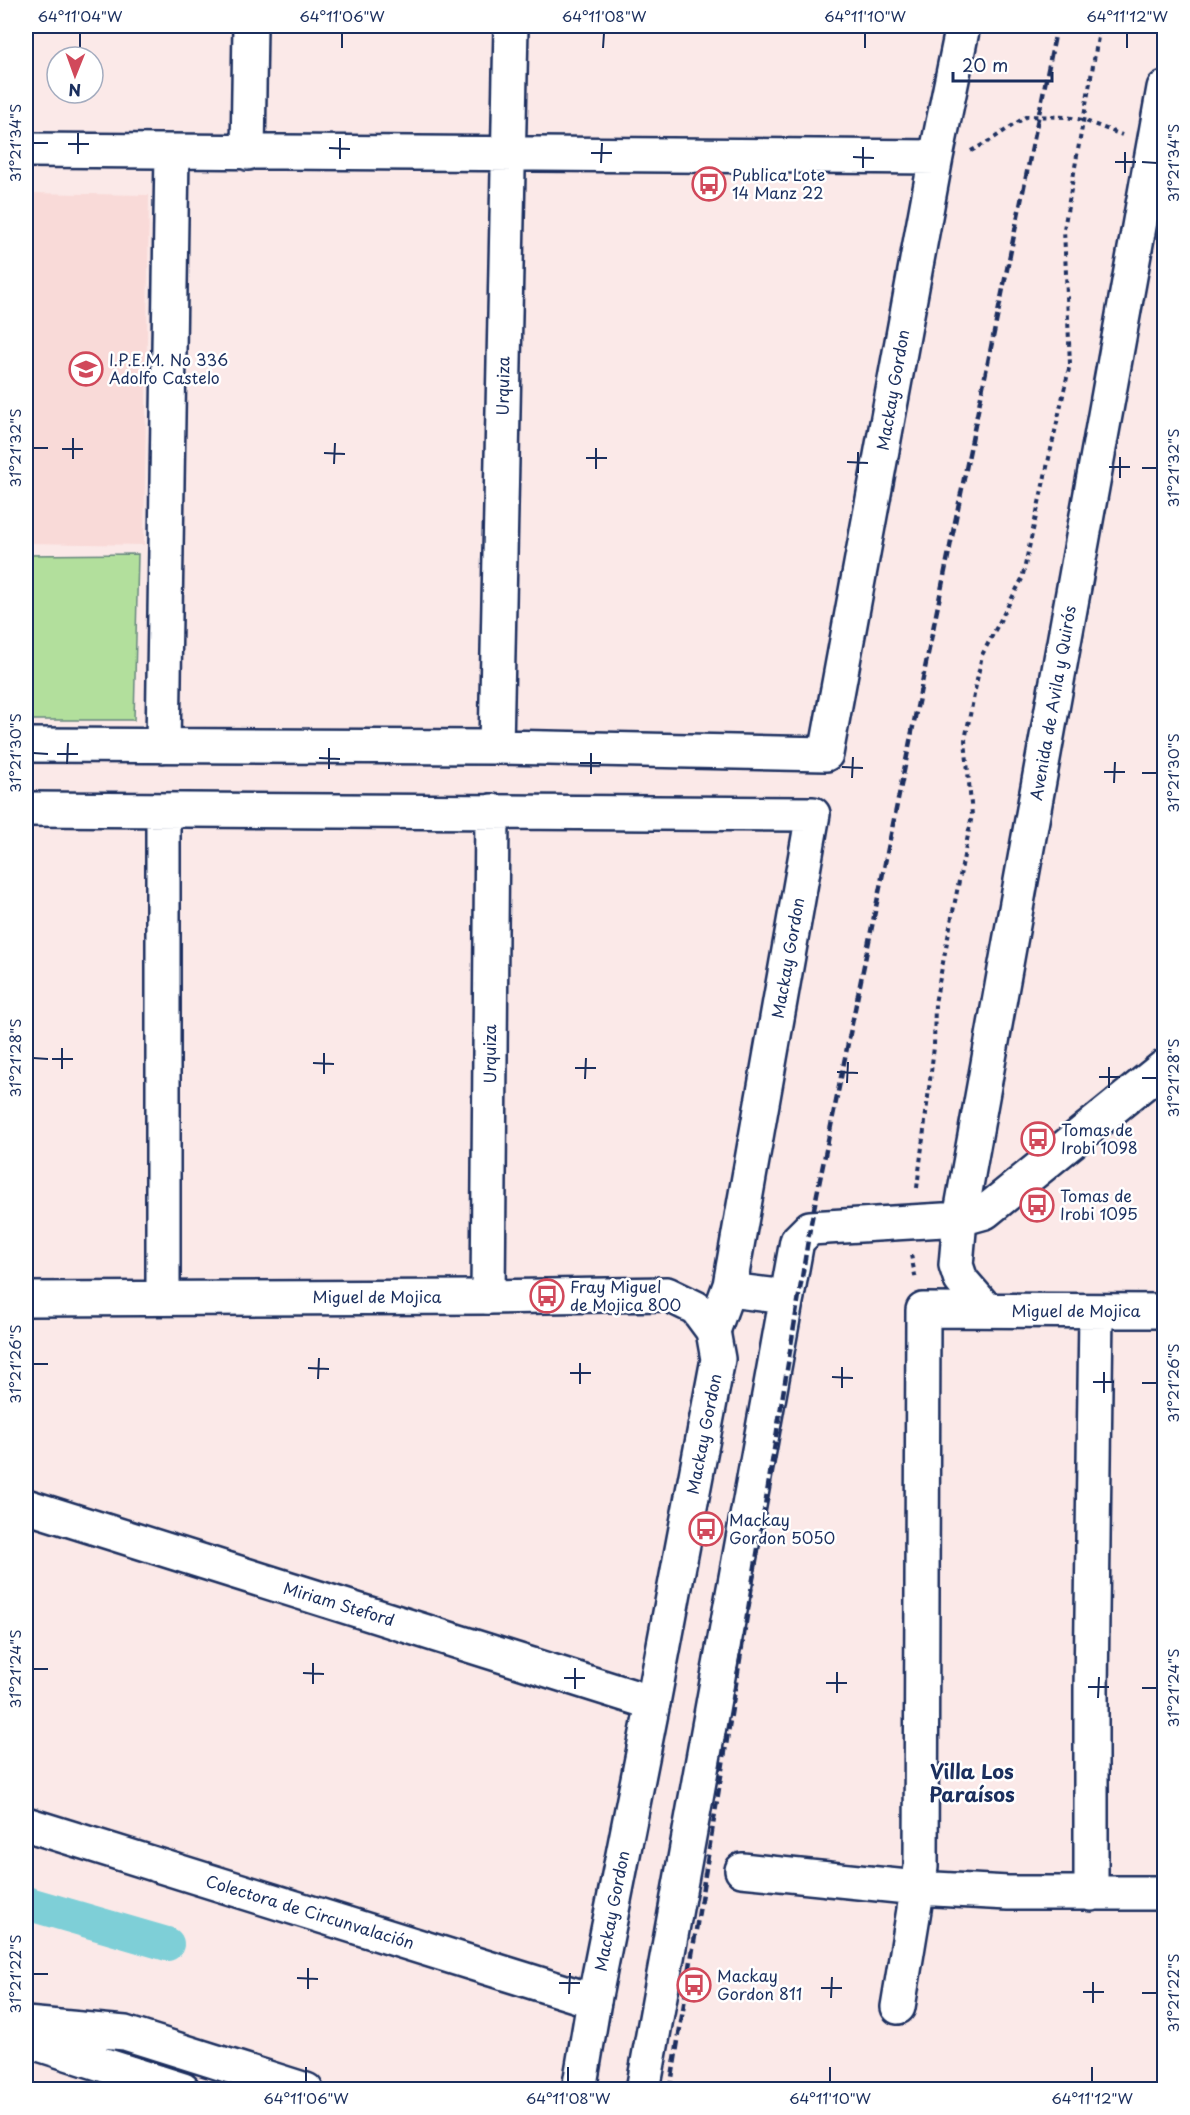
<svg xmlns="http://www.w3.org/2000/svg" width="1190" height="2115" viewBox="0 0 1190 2115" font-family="'Playpen Sans',sans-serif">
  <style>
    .built { fill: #f9dad8 }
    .green { fill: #b2df9c; stroke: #66877d; stroke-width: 1.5 }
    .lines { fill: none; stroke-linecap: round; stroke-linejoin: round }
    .canal { stroke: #7ecfd7; stroke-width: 34 }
    .building { fill: #f3b7b1; stroke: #1b2f5e; stroke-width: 1.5 }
    .minor-casing { stroke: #1b2f5e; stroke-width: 38 }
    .major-casing { stroke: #1b2f5e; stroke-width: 38 }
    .highway-casing { stroke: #1b2f5e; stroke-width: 38 }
    .path { stroke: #1b2f5e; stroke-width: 4; stroke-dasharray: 4.5 4.5; stroke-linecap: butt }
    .minor { stroke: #fff; stroke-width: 33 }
    .major { stroke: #fff; stroke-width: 33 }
    .highway { stroke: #fff; stroke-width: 33 }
    .rail { stroke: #1b2f5e; stroke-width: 4.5; stroke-dasharray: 9 4.5; stroke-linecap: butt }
    .ticks { fill: none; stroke: #1b2f5e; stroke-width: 2 }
    .labels { text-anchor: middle; stroke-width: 5; stroke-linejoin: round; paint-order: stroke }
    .poi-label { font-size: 16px; fill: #1b2f5e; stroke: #fff; text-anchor: start }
    .street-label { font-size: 16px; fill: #1b2f5e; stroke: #fff }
    .quarter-label { font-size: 20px; font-weight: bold; fill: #1b2f5e; stroke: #fff }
    .neatline { fill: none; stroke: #1b2f5e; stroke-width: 2 }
    .ticks-label { font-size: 15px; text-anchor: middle; fill: #1b2f5e }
  </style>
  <rect width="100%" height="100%" fill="#fbe9e8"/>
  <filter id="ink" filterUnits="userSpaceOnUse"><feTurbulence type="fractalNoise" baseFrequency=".0167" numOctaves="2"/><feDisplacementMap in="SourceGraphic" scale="12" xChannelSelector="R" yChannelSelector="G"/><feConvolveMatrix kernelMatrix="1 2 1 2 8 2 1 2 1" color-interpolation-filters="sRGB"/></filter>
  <g filter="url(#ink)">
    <path class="built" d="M26,193L149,195L144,545L26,543Z"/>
    <path class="green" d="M138,554L134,720H26V555Z"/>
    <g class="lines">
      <path class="canal" d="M26,1903L167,1944"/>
    </g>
    <path class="building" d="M26,209H30V317H26Z"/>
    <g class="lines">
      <g class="minor-casing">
        <path id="minor" d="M26,150L936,157
          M248,153L250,26
          M26,745L496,747L826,754L936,157L963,26
          M163,746L172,152
          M496,747L511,26
          M26,809L813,814L730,1285L713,1331
          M163,811V1298
          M729,1290L787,1297
          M488,1297L492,811
          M987,1310L961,1280L956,1265L960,1219L1164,88
          M26,1506L653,1703
          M26,1824L594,2001
          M742,1870L917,1888L1008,1893H1164
          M1091,1894V1690L1096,1311
          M898,2007L921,1867L923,1310L1164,1311
          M643,2090L797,1241L810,1228L960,1219L985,1212L1164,1067"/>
      </g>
      <g class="major-casing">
        <path id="major" d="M26,1299L488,1297L667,1294L696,1308L713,1331L718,1359L653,1703L594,2001L579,2090"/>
      </g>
      <g class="highway-casing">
        <path id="highway" d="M26,2024L125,2033L306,2090
          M26,2040L183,2090"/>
      </g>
      <path class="path" d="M971,151L991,140L1027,116L1066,117L1083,120L1122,135
        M917,1188L934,1047L935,1003L972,815L965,740L982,655L1022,579L1070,364L1064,229L1100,26
        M911,1255L916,1280"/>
      <use href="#minor" class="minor"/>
      <use href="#major" class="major"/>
      <use href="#highway" class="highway"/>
      <path class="rail" d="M670,2090L810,1228L1057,26"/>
    </g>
  </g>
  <path class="ticks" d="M80,48V33M342,48V33M603,48L604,33M865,48V33M1127,48V33M33,143H48M68,144H89M329,148L350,149M591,153H612M78,154V133M853,157L874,158M340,159V138M1115,162H1136M1142,162L1157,163M601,163L602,143M863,168V147M1125,173V152M33,448H48M62,449H83M324,453L345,454M586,458H607M73,459V438M847,462L868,463M334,464L335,443M1109,467H1130M1142,468H1157M596,469V448M858,473V452M1120,478V457M33,753L48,754M57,754H78M319,758L340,759M580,763H601M67,764L68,743M842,767L863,768M329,769V748M1104,772H1125M1142,773H1157M591,774V753M852,778L853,757M1114,783L1115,762M33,1058L48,1059M52,1059H73M313,1063L334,1064M575,1068H596M62,1069V1048M837,1072L858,1073M324,1074V1053M1099,1077H1120M1142,1078H1157M585,1079L586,1058M847,1083L848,1062M1109,1088V1067M33,1364H48M308,1368L329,1369M570,1373H591M832,1377L853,1378M318,1379L319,1358M1093,1382H1114M1142,1383H1157M580,1384V1363M842,1388V1367M1104,1393V1372M33,1669H48M303,1673L324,1674M564,1678H585M826,1683H847M313,1684V1663M1088,1687H1109M1142,1688H1157M575,1689V1668M837,1693V1672M1098,1698L1099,1677M33,1974H48M297,1978L318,1979M559,1983H580M821,1988H842M308,1989V1968M1083,1992H1104M1142,1993H1157M569,1994L570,1973M831,1998L832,1977M1093,2003V1982M306,2082V2067M568,2082V2067M830,2082V2067M1092,2082V2067"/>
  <defs>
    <g id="bus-ring" transform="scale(1.725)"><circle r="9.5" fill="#fff" stroke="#d1495b" stroke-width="1.5"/><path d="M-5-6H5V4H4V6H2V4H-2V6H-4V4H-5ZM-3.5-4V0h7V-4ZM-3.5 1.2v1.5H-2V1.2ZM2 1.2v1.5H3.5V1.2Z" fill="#d1495b"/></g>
    <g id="school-ring" transform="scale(1.725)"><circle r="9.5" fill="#fff" stroke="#d1495b" stroke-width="1.5"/><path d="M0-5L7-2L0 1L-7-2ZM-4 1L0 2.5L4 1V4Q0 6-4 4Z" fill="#d1495b"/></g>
  </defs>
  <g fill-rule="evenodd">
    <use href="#bus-ring" x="709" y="184"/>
    <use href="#school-ring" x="86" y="369"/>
    <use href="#bus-ring" x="1038" y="1139"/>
    <use href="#bus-ring" x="1037" y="1205"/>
    <use href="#bus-ring" x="547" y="1296"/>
    <use href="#bus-ring" x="706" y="1529"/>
    <use href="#bus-ring" x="694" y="1985"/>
  </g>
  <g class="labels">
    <g class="poi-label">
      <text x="732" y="181">Publica Lote<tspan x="732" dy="18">14 Manz 22</tspan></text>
      <text x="109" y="366">I.P.E.M. No 336<tspan x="109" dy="18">Adolfo Castelo</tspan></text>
      <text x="1061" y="1136">Tomas de<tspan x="1061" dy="18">Irobi 1098</tspan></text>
      <text x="1060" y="1202">Tomas de<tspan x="1060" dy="18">Irobi 1095</tspan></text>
      <text x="570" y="1293">Fray Miguel<tspan x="570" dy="18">de Mojica 800</tspan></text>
      <text x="729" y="1526">Mackay<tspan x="729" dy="18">Gordon 5050</tspan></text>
      <text x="717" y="1982">Mackay<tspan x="717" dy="18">Gordon 811</tspan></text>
    </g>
    <g class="street-label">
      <text transform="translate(503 386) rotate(-89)" y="6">Urquiza</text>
      <text transform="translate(893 390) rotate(-80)" y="6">Mackay Gordon</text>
      <text transform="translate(1053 703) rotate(-80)" y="6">Avenida de Avila y Quirós</text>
      <text transform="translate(788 958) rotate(-80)" y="6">Mackay Gordon</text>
      <text transform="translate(490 1054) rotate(-90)" y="6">Urquiza</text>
      <text x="377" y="1303">Miguel de Mojica</text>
      <text x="1076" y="1317">Miguel de Mojica</text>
      <text transform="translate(704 1434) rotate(-79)" y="6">Mackay Gordon</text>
      <text transform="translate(339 1604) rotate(17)" y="6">Miriam Steford</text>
      <text transform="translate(612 1911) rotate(-79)" y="6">Mackay Gordon</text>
      <text transform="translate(310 1912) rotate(17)" y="6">Colectora de Circunvalación</text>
    </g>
    <g class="quarter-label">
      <text x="972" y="1779">Villa Los<tspan x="972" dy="23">Paraísos</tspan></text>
    </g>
  </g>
  <rect width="1190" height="2115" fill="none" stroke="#fff" stroke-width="66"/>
  <g transform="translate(75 75) rotate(181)"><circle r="28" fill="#ffffff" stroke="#a4acbf" stroke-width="1.5"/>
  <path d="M0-4.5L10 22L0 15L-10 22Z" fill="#d1495b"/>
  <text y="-9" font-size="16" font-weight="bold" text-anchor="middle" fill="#1b2f5e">N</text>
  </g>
  <path d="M953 72v9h99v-9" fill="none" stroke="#1b2f5e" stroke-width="3"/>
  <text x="962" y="72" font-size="18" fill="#1b2f5e" stroke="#ffffff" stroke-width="4.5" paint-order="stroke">20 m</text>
  <rect x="33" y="33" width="1124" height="2049" class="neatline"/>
  <g class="ticks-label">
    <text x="80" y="22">64°11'04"W</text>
    <text x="342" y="22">64°11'06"W</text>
    <text x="604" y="22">64°11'08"W</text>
    <text x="865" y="22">64°11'10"W</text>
    <text x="1127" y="22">64°11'12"W</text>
    <text transform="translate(16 143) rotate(-90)" y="5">31°21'34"S</text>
    <text transform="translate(1174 163) rotate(-90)" y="5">31°21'34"S</text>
    <text transform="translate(16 448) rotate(-90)" y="5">31°21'32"S</text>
    <text transform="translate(1174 468) rotate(-90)" y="5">31°21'32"S</text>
    <text transform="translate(16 753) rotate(-90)" y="5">31°21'30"S</text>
    <text transform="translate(1174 773) rotate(-90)" y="5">31°21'30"S</text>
    <text transform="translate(16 1058) rotate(-90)" y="5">31°21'28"S</text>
    <text transform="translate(1174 1078) rotate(-90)" y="5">31°21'28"S</text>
    <text transform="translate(16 1364) rotate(-90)" y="5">31°21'26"S</text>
    <text transform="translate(1174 1383) rotate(-90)" y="5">31°21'26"S</text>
    <text transform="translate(16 1669) rotate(-90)" y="5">31°21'24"S</text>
    <text transform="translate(1174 1688) rotate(-90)" y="5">31°21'24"S</text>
    <text transform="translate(16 1974) rotate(-90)" y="5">31°21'22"S</text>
    <text transform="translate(1174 1993) rotate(-90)" y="5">31°21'22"S</text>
    <text x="306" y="2104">64°11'06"W</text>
    <text x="568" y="2104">64°11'08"W</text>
    <text x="830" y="2104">64°11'10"W</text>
    <text x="1092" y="2104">64°11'12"W</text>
  </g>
</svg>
